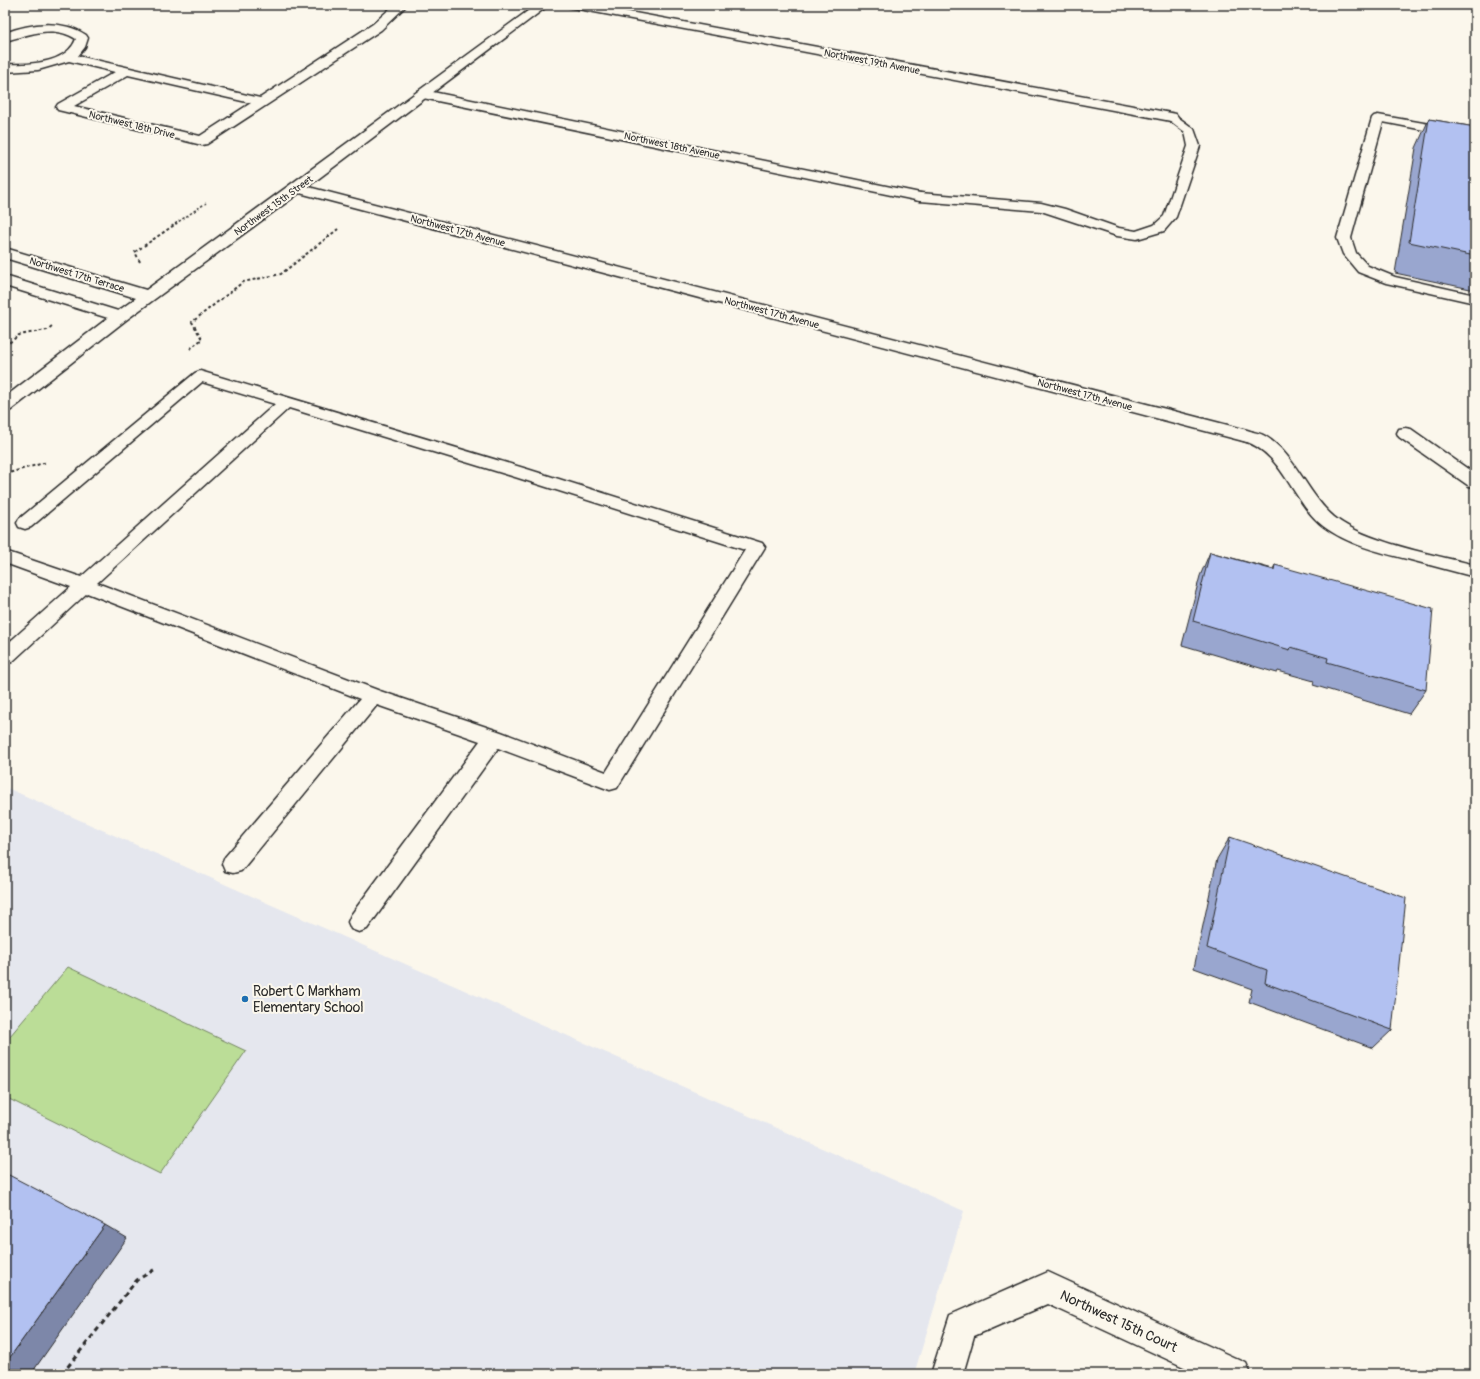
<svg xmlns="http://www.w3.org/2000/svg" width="1480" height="1379" viewBox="0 0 1480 1379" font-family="Pangolin,sans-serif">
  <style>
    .built { fill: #e5e7ee }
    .green { fill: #bbdd97; stroke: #738461 }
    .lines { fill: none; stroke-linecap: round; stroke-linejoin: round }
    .service-casing { stroke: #2b2b2b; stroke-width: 3 }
    .minor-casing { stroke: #2b2b2b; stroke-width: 3 }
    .tertiary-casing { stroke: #2b2b2b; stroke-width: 3 }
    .path-far2 { stroke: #2b2b2b; stroke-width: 1.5; stroke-dasharray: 2.5 2; stroke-linecap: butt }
    .path-far1 { stroke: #2b2b2b; stroke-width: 2; stroke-dasharray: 3 2.5; stroke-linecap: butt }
    .path { stroke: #2b2b2b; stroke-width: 3; stroke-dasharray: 5 4; stroke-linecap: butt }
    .service { fill: #fbf7ec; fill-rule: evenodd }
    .minor { fill: #fbf7ec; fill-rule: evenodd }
    .tertiary { fill: #fbf7ec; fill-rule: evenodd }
    .wall { fill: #99a6cf; stroke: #2b2b2b }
    .shaded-wall { fill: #7d87a9; stroke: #2b2b2b }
    .building { fill: #b2c1f1; stroke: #2b2b2b }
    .poi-dot { fill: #1f6fb2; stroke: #fbf7ec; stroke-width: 1.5 }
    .labels { text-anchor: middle; stroke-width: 4; stroke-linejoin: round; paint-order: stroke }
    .far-street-label { font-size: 10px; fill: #2b2b2b; stroke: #fbf7ec }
    .near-poi-label { font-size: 14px; fill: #2b2b2b; stroke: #fbf7ec; text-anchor: start }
    .near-street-label { font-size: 14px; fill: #2b2b2b; stroke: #fbf7ec }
  </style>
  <rect width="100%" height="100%" fill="#fbf7ec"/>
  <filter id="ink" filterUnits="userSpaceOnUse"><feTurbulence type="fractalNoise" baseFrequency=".025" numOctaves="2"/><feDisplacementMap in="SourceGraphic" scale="8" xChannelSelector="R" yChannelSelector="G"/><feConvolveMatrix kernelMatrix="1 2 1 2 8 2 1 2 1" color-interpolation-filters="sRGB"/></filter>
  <g filter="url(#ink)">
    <path class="built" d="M5,787L964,1211L914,1374H5Z"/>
    <path class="green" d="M68,967L246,1051L160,1174L5,1097V1042Z"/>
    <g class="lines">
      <g class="service-casing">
        <path id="service" d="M1171,114L1175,115L1194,129L1200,146L1176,217L1164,231L1137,239L1117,236L1041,211L920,201L916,200L914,197L916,194L920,193L1041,203L1065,209L1119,228L1136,231L1154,225L1164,216L1188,146L1185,132L1165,117L1167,115Z
          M1378,115L1475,132V140L1383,122L1351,238L1356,253L1368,266L1395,277L1475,295V303L1386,283L1358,272L1343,254L1337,238L1372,118L1374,116Z
          M200,371L527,469L762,543L765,547L617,788L610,790L498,748L367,929L359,932L351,929L348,922L351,915L480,741L377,705L241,871L233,873L225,871L222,864L225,857L360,699L87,593L12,662L5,664V646L71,587L5,563V551L81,577L275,404L202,382L31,527L25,529L19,527L17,523L19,519L195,373ZM289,408L515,477L745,550L606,772L501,732L380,691L97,583Z
          M1405,428L1411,429L1475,474V487L1469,486L1399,437L1397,433L1399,429Z
          M1247,431C1253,432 1260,433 1265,436C1296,455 1306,493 1334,517C1364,542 1436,555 1475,565V577C1452,571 1430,565 1407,559C1378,552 1347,544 1323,526C1291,501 1283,451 1241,440L1239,436L1241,432Z"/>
      </g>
      <g class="minor-casing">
        <path id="minor" d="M394,5H407L381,30L207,144L202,145L58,110L56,107L58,104L115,72L69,61L38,70L5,72V64C27,65 67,64 76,39C53,24 29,35 5,41V33C31,23 62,19 86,35L88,38L85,47L78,56L260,98L373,24ZM128,75L251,103L200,136L74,106Z
          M567,5H592L1171,113L1176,114L1178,117L1176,120L1171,121L573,8L569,7Z
          M423,90L920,193L925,194L927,197L925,200L920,201L418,97L417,94L418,91Z
          M297,184L1247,430L1253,432L1256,436L1253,440L1247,442L292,191L290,188L292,185Z
          M1048,1272L1246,1363L1251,1374H1199L1048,1304L974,1336L963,1374H931L950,1315Z"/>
      </g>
      <g class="tertiary-casing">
        <path id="tertiary" d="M536,5H549L302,191L126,320L11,410L5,412V397L108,318L5,286V276L118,311L136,298L5,258V248L146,290Z"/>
      </g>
      <path class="path-far2" d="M175,224L206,203"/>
      <path class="path-far1" d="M140,262L135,252L177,223
        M5,346L19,335L47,330L52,326
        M190,349L202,339L192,322L243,282L281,274L338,229
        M5,474L47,462"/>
      <path class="path" d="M62,1374L137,1280L157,1268"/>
      <use href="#service" class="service"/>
      <use href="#minor" class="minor"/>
      <use href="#tertiary" class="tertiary"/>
    </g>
    <path class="wall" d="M1429,119L1475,127V290L1395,273L1416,148Z
      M1210,552L1273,569L1275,565L1426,690L1409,714L1313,685L1314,681L1278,671L1277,673L1182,645L1200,576Z
      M1230,837L1392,1030L1373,1048L1249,1002L1252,989L1194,968L1217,859Z"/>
    <path class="shaded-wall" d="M105,1225L127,1238L31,1374H5V1364Z"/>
    <path class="building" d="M1429,119L1475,127V256L1409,242Z
      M1210,552L1274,570L1275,565L1433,609L1426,690L1327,662L1328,658L1291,647L1290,650L1193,621Z
      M1230,837L1406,898L1392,1030L1265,983L1267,970L1207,948Z
      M5,1173L105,1225L5,1364Z"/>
  </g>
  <circle class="poi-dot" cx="245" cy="999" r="4"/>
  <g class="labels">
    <g class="far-street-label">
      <text transform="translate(872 61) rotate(11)" y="4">Northwest 19th Avenue</text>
      <text transform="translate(132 124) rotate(14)" y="4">Northwest 18th Drive</text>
      <text transform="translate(672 145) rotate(12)" y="4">Northwest 18th Avenue</text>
      <text transform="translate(273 205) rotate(-36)" y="4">Northwest 15th Street</text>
      <text transform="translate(458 230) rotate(15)" y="4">Northwest 17th Avenue</text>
      <text transform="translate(77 274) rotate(17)" y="4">Northwest 17th Terrace</text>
      <text transform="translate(772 312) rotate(15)" y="4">Northwest 17th Avenue</text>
      <text transform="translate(1085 394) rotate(15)" y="4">Northwest 17th Avenue</text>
    </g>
    <g class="near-poi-label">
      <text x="253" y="996">Robert C Markham<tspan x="253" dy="16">Elementary School</tspan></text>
    </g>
    <g class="near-street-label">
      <text transform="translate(1119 1321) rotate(25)" y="5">Northwest 15th Court</text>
    </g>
  </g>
  <rect width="1480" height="1379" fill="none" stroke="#fbf7ec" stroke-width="20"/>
  <rect x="10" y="10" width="1460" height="1359" fill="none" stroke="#2b2b2b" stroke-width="1.5" filter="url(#ink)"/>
</svg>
